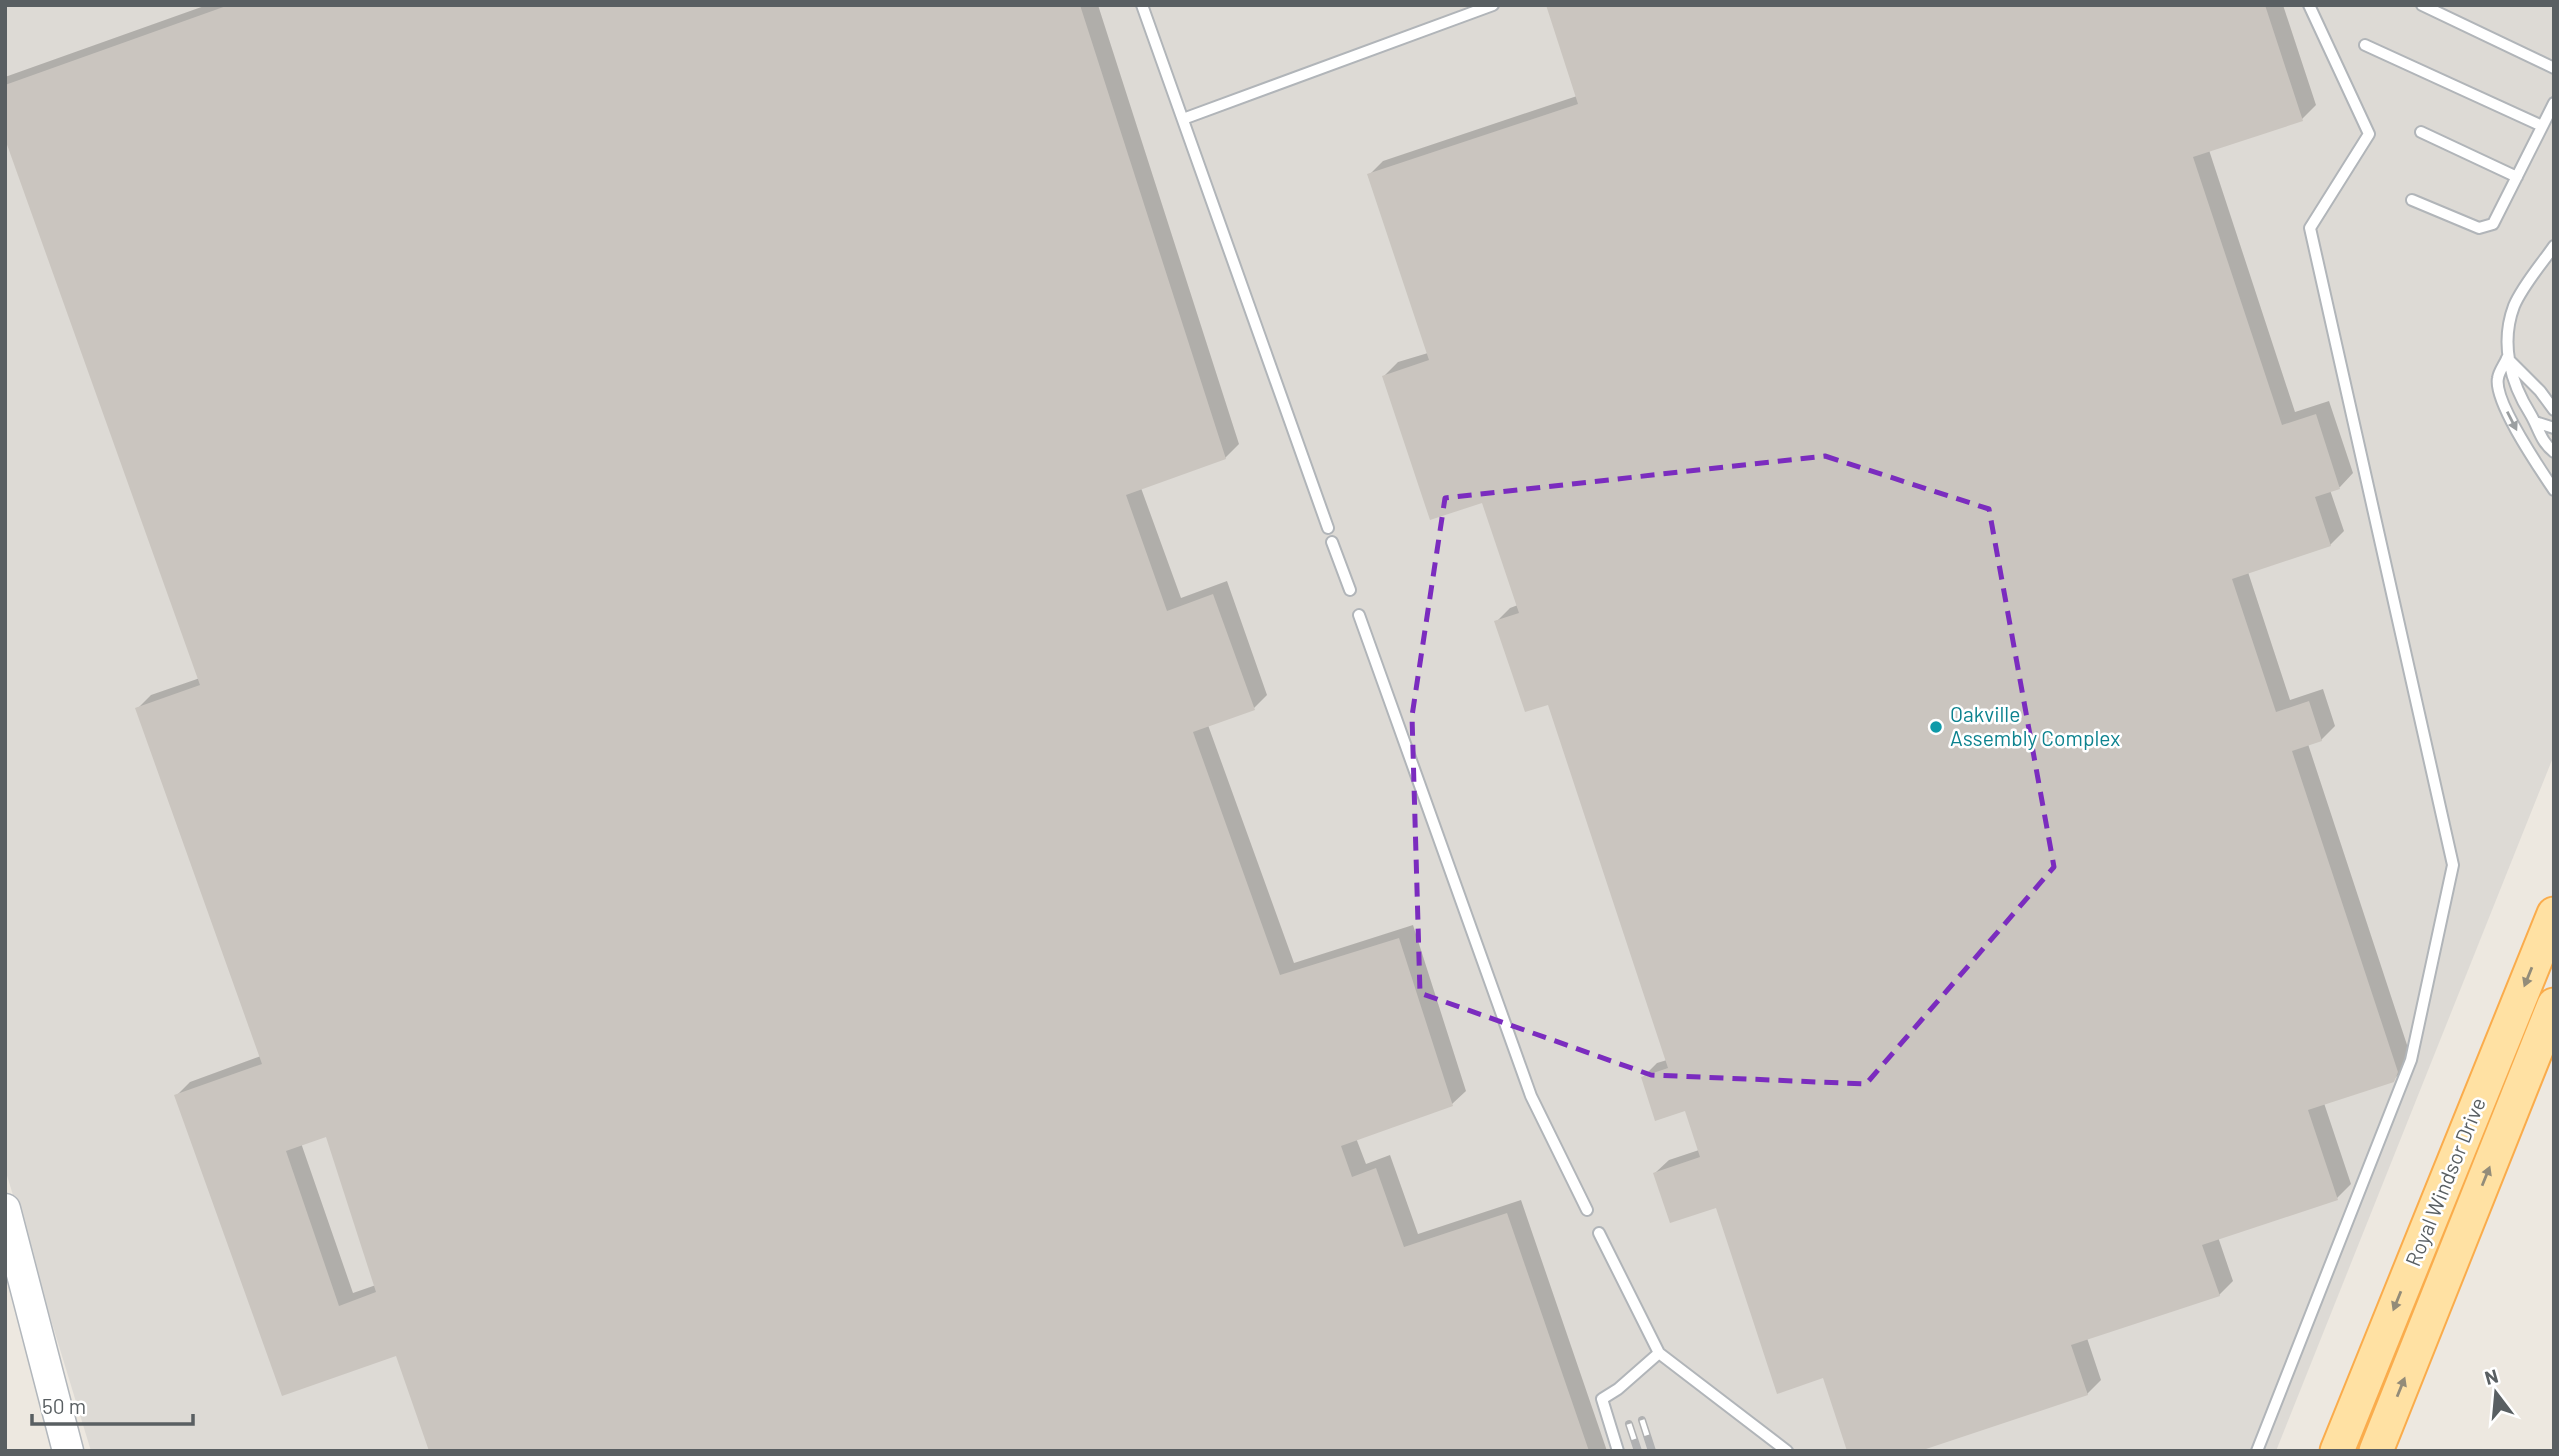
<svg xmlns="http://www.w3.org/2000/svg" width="2559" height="1456" viewBox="0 0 2559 1456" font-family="Barlow,sans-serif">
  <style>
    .industrial { fill: #dddad5 }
    .shadow { fill: #0003; fill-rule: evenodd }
    .building { fill: #cac5bf; fill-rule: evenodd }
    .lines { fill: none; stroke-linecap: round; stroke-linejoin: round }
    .lane-casing { stroke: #b1b5b9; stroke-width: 14 }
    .secondary-casing { stroke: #b2b7bc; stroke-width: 33 }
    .primary-casing { stroke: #faac4c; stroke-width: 37 }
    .lane { stroke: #fff; stroke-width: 10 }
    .secondary { stroke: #fff; stroke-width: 30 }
    .primary { stroke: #ffe1a3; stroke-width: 33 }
    .rail-casing { stroke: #b0b1b2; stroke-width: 8 }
    .rail { stroke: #fff; stroke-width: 5; stroke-dasharray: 16; stroke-linecap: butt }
    .oneway { fill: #9b9fa1 }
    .oneway2 { fill: #938c79 }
    .marked { fill: none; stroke: #7b2cbf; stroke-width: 5; stroke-dasharray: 14 9; stroke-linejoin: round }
    .culture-dot { fill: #0f9aa8; stroke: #fff; stroke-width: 2.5 }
    .labels { text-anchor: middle; stroke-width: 5; stroke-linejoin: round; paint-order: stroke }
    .culture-label { font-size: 21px; fill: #0d838f; stroke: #fff; text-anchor: start }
    .street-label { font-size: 21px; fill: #595f62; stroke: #fff }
  </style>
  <rect width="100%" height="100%" fill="#ede8e0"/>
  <path class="industrial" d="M5,5H2554V755L2276,1451H91L5,1169Z"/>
  <path class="shadow" d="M207,5H1098L1239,444L1225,458L1141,488L1181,598L1227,581L1267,695L1254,708L1208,725L1294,963L1413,925L1466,1091L1452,1104L1356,1138L1366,1164L1390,1155L1418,1234L1521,1200L1607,1451H431L397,1354L283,1394L176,1096L190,1082L261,1056L137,709L151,695L200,678L5,134V77ZM327,1134L376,1285L353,1293L301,1143Z
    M1547,5H2283L2316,105L2302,119L2209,150L2295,412L2329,401L2353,473L2340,487L2330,490L2344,531L2330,545L2248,572L2290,700L2323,689L2335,726L2321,740L2308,744L2411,1057L2407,1066L2393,1080L2324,1103L2351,1184L2337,1198L2218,1237L2233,1281L2219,1295L2087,1338L2101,1380L2087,1394L1824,1376L1717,1206L1655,1173L1669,1160L1699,1150L1686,1109L1643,1077L1657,1063L1667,1060L1549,702L1496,622L1510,608L1518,605L1483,501L1384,376L1398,362L1428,353L1369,175L1383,161L1577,96Z"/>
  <path class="building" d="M229,5H1080L1226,459L1126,495L1167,611L1213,594L1255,710L1193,732L1280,975L1399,938L1453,1106L1341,1146L1352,1177L1376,1168L1404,1247L1507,1213L1589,1451H429L396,1356L282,1396L174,1095L262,1064L135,708L200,685L5,139V85ZM326,1137L376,1292L339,1306L286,1151Z
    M1546,5H2265L2303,121L2193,157L2282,425L2316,414L2340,489L2315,497L2331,546L2232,579L2276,712L2309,701L2322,741L2292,751L2398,1072L2394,1082L2308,1110L2338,1200L2202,1245L2220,1296L2071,1345L2088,1395L1920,1451H1847L1823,1378L1777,1394L1716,1208L1670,1223L1653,1173L1700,1157L1685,1111L1655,1121L1641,1077L1668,1068L1548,705L1525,712L1494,621L1519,613L1482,503L1430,520L1382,376L1429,360L1367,174L1578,104Z"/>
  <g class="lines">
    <g class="lane-casing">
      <path id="lane" d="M1142,5L1328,528
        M2422,5L2554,68
        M2365,45L2542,126
        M1183,119L1493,5
        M2421,132L2517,177
        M2412,200L2479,228L2493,224L2554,103
        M2554,246C2541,265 2523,285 2514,306C2500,343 2510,382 2531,415C2539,429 2541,442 2554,452
        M2507,358C2505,364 2499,371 2498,378C2493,401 2540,469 2554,490
        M2509,360L2540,391L2554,410
        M2535,422L2554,428
        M1332,542L1350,590
        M1359,615L1531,1096L1587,1210
        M1599,1233L1659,1353L1787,1451
        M1618,1451L1602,1399L1618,1389L1659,1353
        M2257,1451L2411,1060L2453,865L2310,228L2369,134L2309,5"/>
    </g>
    <g class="secondary-casing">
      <path id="secondary" d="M5,1209L68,1451"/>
    </g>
    <g class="primary-casing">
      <path id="primary" d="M2337,1451L2554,914
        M2376,1451L2554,1005"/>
    </g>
    <use href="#lane" class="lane"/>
    <use href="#secondary" class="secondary"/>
    <use href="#primary" class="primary"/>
    <g class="rail-casing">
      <path id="rail" d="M1642,1420L1652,1451
        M1629,1424L1638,1451"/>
    </g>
    <use href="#rail" class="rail"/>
  </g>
  <defs><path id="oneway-solid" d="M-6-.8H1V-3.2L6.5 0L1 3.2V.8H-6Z" transform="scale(1.75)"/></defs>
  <use class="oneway" href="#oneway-solid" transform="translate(2512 421) rotate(63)"/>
  <g class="oneway2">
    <use href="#oneway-solid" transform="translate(2528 977) rotate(112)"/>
    <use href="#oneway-solid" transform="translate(2486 1176) rotate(-68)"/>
    <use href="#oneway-solid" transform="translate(2397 1301) rotate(112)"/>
    <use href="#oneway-solid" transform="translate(2401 1387) rotate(-68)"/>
  </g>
  <path class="marked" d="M1825,456L1989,509L2054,867L1866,1084L1651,1075L1420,993L1412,716L1445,498Z"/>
  <circle class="culture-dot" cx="1936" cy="727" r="7"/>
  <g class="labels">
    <g class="culture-label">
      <text x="1950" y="722">Oakville<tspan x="1950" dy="24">Assembly Complex</tspan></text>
    </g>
    <g class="street-label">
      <text transform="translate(2446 1182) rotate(-68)" y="7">Royal Windsor Drive</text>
    </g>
  </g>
  <rect width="2559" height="1456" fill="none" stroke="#595f62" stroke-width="14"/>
  <g transform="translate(2496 1393) rotate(344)" stroke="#ffffff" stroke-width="5" paint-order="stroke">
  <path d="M0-5L12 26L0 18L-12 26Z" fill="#595f62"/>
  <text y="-10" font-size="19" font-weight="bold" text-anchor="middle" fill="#595f62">N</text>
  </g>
  <path d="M32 1414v10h161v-10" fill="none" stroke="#595f62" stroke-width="3.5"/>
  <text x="42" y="1414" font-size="21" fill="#595f62" stroke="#ffffff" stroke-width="5" paint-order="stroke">50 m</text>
</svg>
